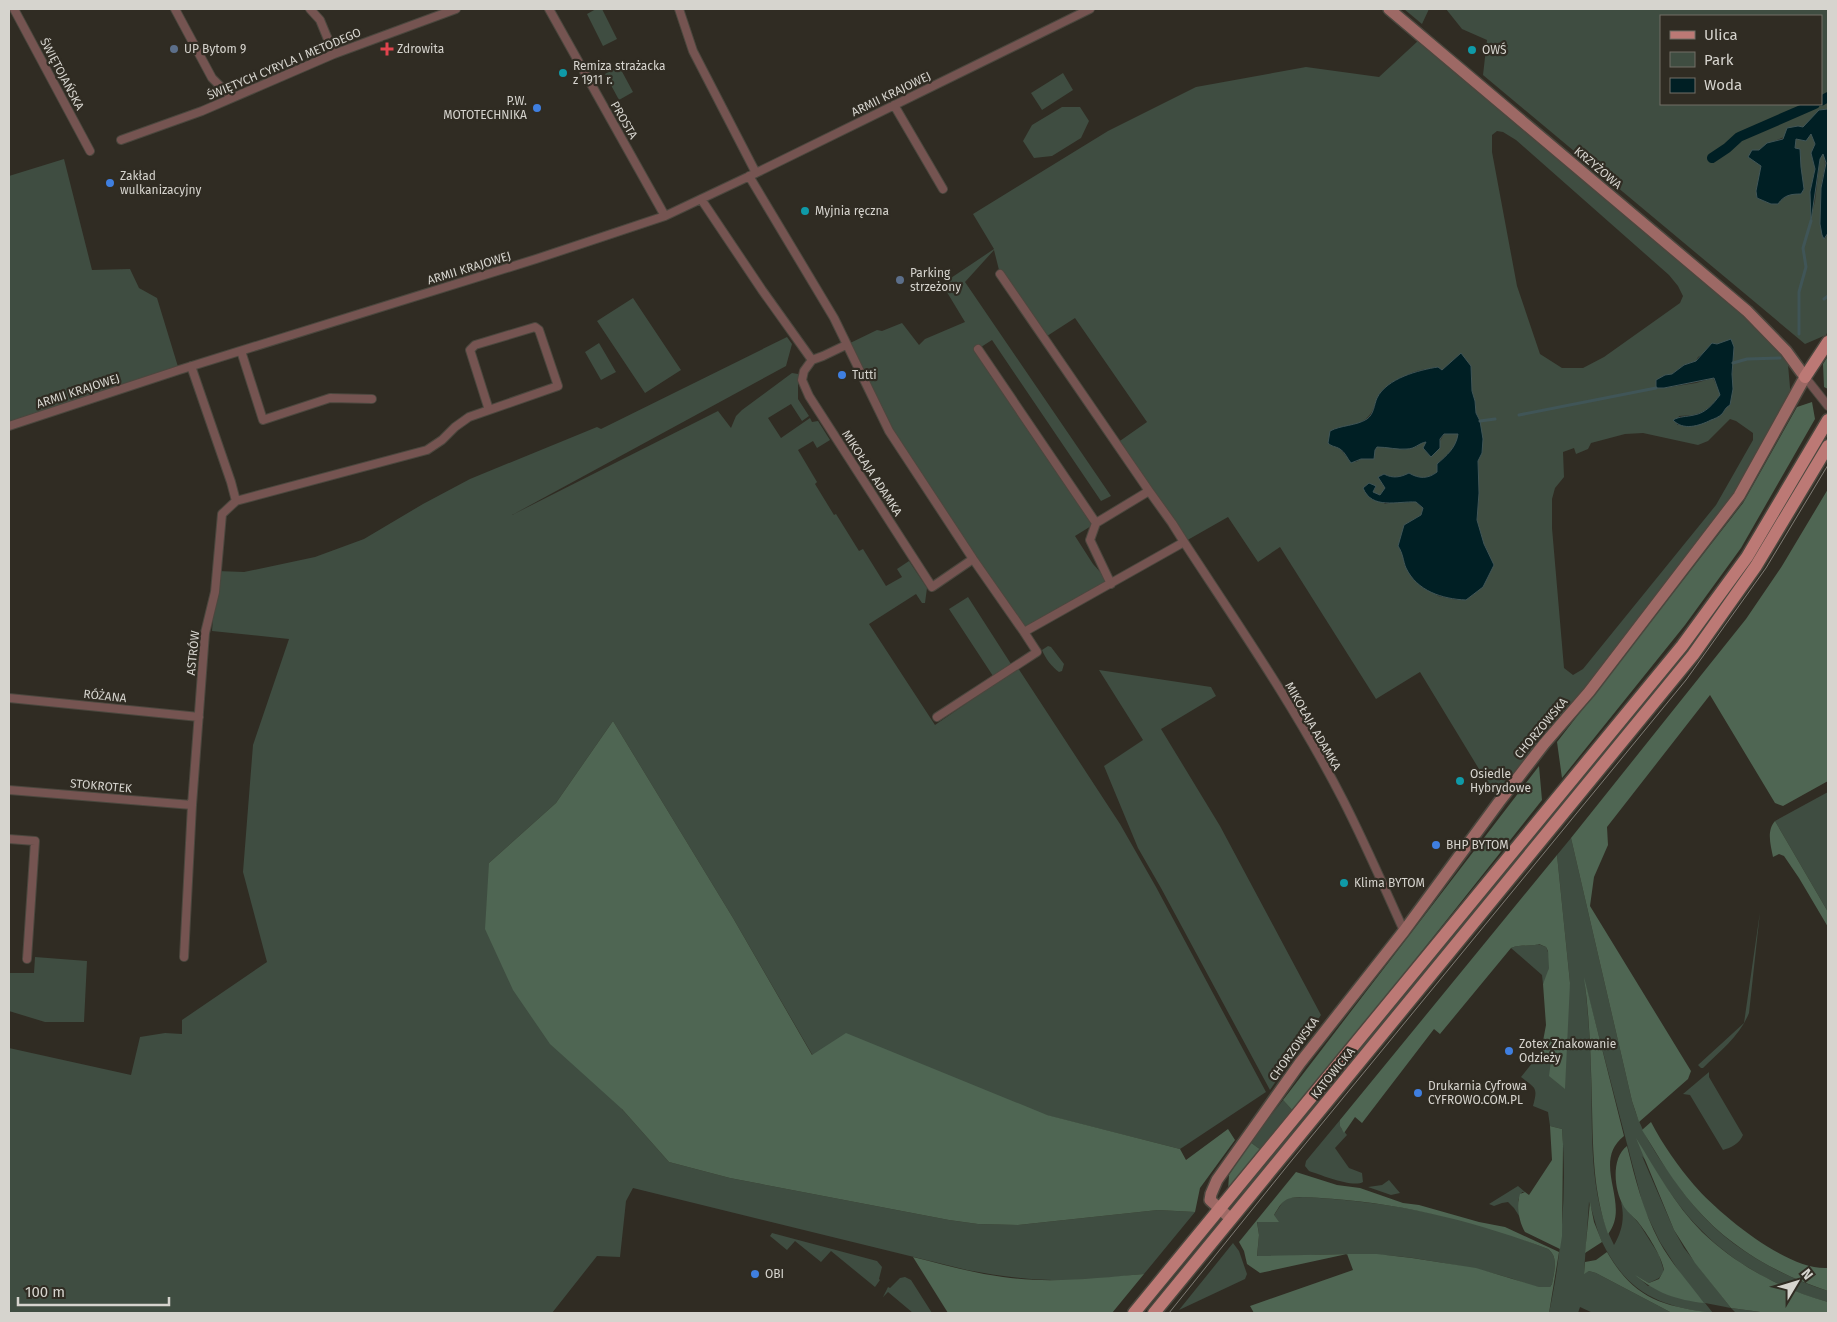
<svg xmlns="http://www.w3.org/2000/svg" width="1837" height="1322" viewBox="0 0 1837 1322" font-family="'Fira Sans',sans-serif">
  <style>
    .green { fill: #3f4d41; fill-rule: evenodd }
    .forest { fill: #4f6653; fill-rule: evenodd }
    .water { fill: #001f24; stroke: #405557 }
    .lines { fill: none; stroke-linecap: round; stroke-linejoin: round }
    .stream { stroke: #405557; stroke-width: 3 }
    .canal { stroke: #001f24; stroke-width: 10 }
    .street-casing { stroke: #4b473e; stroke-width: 10 }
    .secondary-casing { stroke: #4b473e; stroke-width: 14 }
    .primary-casing { stroke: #4b473e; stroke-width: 15 }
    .street { stroke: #755451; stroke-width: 8 }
    .secondary { stroke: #9d6965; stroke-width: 11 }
    .primary { stroke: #bc7975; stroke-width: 12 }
    .tram { stroke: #7e7b74; stroke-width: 1 }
    .service-dot { fill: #5c6f8a; stroke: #302c23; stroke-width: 2 }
    .health-dot { fill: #e0444e; stroke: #302c23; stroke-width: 2 }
    .culture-dot { fill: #0f9aa8; stroke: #302c23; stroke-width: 2 }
    .shop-dot { fill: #3f7fe0; stroke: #302c23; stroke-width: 2 }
    .labels { text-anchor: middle; stroke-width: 4.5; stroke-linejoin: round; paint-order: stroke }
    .poi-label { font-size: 12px; fill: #d6d4ce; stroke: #302c23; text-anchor: start }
    .street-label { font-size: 12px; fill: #d6d4ce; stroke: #302c23 }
  </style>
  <rect width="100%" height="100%" fill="#302c23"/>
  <path class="green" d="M596,9H602L617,39L603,46L587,14Z
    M1404,9H1429L1422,24Z
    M1446,9H1828V109C1814,111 1815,119 1804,127C1789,138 1772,139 1759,150L1761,166L1757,198L1771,204H1775L1790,194H1801L1804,189L1794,144L1796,139L1808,136L1811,134L1815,144L1811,153L1815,169L1810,192L1811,218L1815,201L1820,159L1823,153C1828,168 1822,174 1821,188C1821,207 1819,220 1825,239L1828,233V331L1826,335L1805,344L1483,75L1487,40L1462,29ZM1661,16H1821V104H1661Z
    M1419,40L1787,353L1791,399L1739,496L1499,802L1420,672L1376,699L1280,547L1258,562L1228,517L1184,542L1117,443L1147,422L1075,318L1044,338L1000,274L994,250L965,282L1111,496L1101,501L992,340L978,349L1096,523L1075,536L1093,564L1111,584L1024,632L889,431L846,345L877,330L882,331L902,323L919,345L925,339L965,322L942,284L994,249L973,214L1108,131L1196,87L1306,67L1379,77ZM1497,131L1503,132L1516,140L1669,275L1678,286L1683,296L1680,303L1604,357L1583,368H1562L1540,354L1517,286L1492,152V135ZM1726,341L1732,343L1734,347L1733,354L1731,400L1725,408L1677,425L1679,416C1703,415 1705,412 1721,395L1713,378L1696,383L1664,388L1663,377L1672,374L1684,365L1696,361L1698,357ZM1461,354L1472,376V391L1475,401L1476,413L1480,421L1481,429L1482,453L1478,461L1479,493L1477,520L1484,544L1494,565L1487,579L1457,600L1438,596L1405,566L1402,552L1399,546L1404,525L1421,515L1423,508L1416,502L1399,501L1385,504L1364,488L1376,487L1373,492L1380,496L1385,488L1378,477L1384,474C1393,479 1401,477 1409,473C1419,479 1428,479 1437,472V464C1447,455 1456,448 1459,434H1444L1431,457L1423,448L1427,442L1421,443L1416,447H1377L1375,450L1356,462L1348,458L1339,448L1345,427C1354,425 1366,422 1371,413C1375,407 1375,401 1379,395C1387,383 1411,371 1426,369C1431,369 1436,370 1441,371ZM1730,419L1736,421L1753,433V440L1716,505L1583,669L1573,675L1564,668L1552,528V499L1555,488L1564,477L1563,452L1574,448L1576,454L1588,449L1591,443L1625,434L1643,433L1698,445L1708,441Z
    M619,66L633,92L619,100L605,74Z
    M1063,73L1073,90L1042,110L1031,93Z
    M1062,107H1080L1089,121L1081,138L1052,156L1034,158L1023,141L1032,125Z
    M64,159L92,270L130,269L139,288L157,298L179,370L9,426V176Z
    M633,298L681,370L645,393L597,321Z
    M787,337L792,344L786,366L512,515L718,411L731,428L736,416L742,410L792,373L798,374V399L809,416L802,421L791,404L768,418L781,438L810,418L812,422L818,421L830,440L817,448L813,441L798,450L817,482L815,484L834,515L836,514L859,551L863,549L886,586L902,577L897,569L909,561L927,588L925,603H922L916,594L869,624L935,725L1018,668L1120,824L1156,887L1266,1092L1180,1149L813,1056L733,918L613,721L556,803L489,863L622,1109L669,1162L730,1178L949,1220L978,1224L1018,1225L1158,1210L1195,1212L1144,1274C1121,1276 1098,1280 1075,1280C1038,1281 1003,1277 967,1270L633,1188L626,1201L620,1257L597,1256L552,1313H9V1048L131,1075L140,1037L165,1033L182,1034V1020L267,962L243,872L253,745L289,639L212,631L217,571L244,572L315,557L364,539L423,504L470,479L597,427L601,429Z
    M599,343L616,372L601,380L585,352Z
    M968,597L1011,664L993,676L949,609Z
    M1048,646L1051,647L1064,664L1062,671L1059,672C1052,667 1045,658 1042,650Z
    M1099,670L1211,687L1216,696L1161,729L1220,826L1321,1015L1270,1090L1161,888L1138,848L1104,766L1143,740Z
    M1828,792V912L1775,821Z
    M1571,838L1632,1101C1640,1129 1654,1152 1671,1175C1678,1185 1685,1196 1694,1206C1728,1247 1778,1275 1828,1291V1302C1783,1290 1735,1265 1702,1231C1679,1209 1663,1180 1642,1156L1674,1230L1684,1248L1731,1308L1768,1313H1736L1731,1308L1705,1303L1713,1313C1660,1307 1627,1293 1602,1242C1596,1229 1594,1215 1589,1202L1584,1273L1589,1271L1596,1273L1672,1313H1593L1580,1307L1578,1313H1549C1562,1253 1567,1190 1562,1129L1550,1126L1548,1112L1533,1106C1538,1087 1536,1089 1521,1077L1541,1052L1551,1061L1570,983L1557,855ZM1585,983L1644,1209L1660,1242L1680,1273L1648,1286L1638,1277L1649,1283L1659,1278L1664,1271L1659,1255L1640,1225L1621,1202C1625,1218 1622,1231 1614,1245C1588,1194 1593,1134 1591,1079C1591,1047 1588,1015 1585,983Z
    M1760,912L1749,1013C1740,1036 1720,1051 1703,1068H1701L1698,1065L1744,1023Z
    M1538,944L1546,947C1552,959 1550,973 1543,984L1542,975L1511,948C1520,944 1529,947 1538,944Z
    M35,957L87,961L84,1022H45L9,1011V973H34Z
    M1709,1072V1077L1743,1135C1740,1143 1731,1148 1723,1150L1690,1095L1683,1094Z
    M1283,1100L1294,1112L1261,1150L1250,1142Z
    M1340,1120L1341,1128L1347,1135L1335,1148L1349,1168L1362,1173L1363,1182C1353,1188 1321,1175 1309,1171L1305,1166L1306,1161Z
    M1292,1130L1295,1132L1242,1194L1241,1192Z
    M1389,1180L1400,1193L1391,1195L1368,1187L1382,1185Z
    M1518,1186L1525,1192H1522L1518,1200L1521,1219L1514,1208L1508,1202L1502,1203L1494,1206L1489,1204Z
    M1303,1197C1369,1200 1435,1211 1498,1230C1515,1236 1532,1243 1548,1249C1559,1257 1554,1272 1552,1284L1550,1287C1535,1290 1520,1280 1506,1277C1477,1268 1443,1263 1413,1258C1361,1250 1308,1256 1257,1257L1259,1235L1257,1221L1274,1215L1284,1200L1288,1198Z
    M772,1233L877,1261L882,1267L879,1279L880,1280L875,1287L831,1251L821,1262L795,1241L787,1250L770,1236Z
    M1233,1243L1239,1251L1247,1274L1245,1279L1179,1310Z
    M905,1277L911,1280L932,1313H913L888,1292L883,1297L888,1287L890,1288L900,1278Z"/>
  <path class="forest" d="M1828,356V389L1824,387L1823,364Z
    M1812,402L1815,419L1741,548L1685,625L1562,778L1557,742L1743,503L1797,407Z
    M1828,489V781L1783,806L1775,803L1710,695L1607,827L1608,845L1594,877L1590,906L1691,1071L1688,1079L1639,1122L1632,1101L1571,838L1746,619L1782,566Z
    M613,721L733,918L812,1055L846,1033L1047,1115L1180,1149L1186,1160L1228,1129L1235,1140L1200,1188L1195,1212L1158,1210L1018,1225L978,1224L949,1220L730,1178L669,1162L622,1109L550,1044L513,990L485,929L489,863L556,803Z
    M1539,766L1542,800L1294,1112L1283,1100Z
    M1775,821L1828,912V927L1799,878L1784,856L1779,854L1773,857C1771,846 1766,831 1775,821Z
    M1557,855L1570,983L1565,1089L1549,1076L1551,1061L1541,1052L1546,1025L1543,984L1549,968L1548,951L1546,947L1539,944C1528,947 1521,944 1511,948L1440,1034L1434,1029L1362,1123L1355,1117L1344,1133L1340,1126V1120Z
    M1584,977L1624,1136C1590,1163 1632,1204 1608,1234C1593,1192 1593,1149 1592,1106C1591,1063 1590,1020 1584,977Z
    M1651,1122C1663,1145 1678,1166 1694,1185C1720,1215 1788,1271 1828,1268V1291C1778,1275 1729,1247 1694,1206C1674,1183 1658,1156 1642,1130Z
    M1550,1126L1562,1129L1563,1144L1562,1236L1560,1249L1525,1232C1519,1222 1516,1205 1520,1194L1525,1192L1529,1195L1552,1160Z
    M1636,1138C1656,1170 1675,1205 1702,1232C1736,1265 1783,1290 1828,1302V1313H1768L1731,1308L1695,1263L1674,1230Z
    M1250,1142L1261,1150L1228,1190L1229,1175Z
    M1627,1146C1635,1178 1643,1211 1659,1241C1671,1263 1689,1283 1704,1303C1677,1300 1656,1293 1635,1275L1649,1283L1659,1279L1664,1270C1662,1257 1647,1233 1638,1222C1633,1216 1626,1211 1623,1205C1614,1189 1611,1158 1627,1146Z
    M1296,1172L1337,1185L1360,1188L1403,1203L1419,1205L1479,1222L1505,1227L1559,1252L1549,1313H1254L1250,1306L1353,1270L1347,1254L1260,1273L1247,1264L1244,1251L1239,1242ZM1303,1197C1388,1200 1469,1219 1548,1249C1559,1257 1554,1272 1552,1284L1550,1287H1539L1476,1268L1412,1258L1377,1254H1350L1257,1256L1259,1235L1257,1222H1279L1274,1215C1283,1200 1285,1197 1303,1197Z
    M1590,1202L1594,1222L1602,1242L1585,1253Z
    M1607,1252C1634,1299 1662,1306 1713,1313H1672L1596,1273L1589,1271L1584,1274L1585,1262L1596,1260Z
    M913,1257C942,1264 972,1273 1003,1277C1050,1284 1097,1278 1144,1274L1112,1313H948Z"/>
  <path class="water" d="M1828,109V233L1824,239L1822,235L1820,224L1821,188L1826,163L1823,154L1820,159L1811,221L1810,192L1815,169L1811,153L1815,144L1811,134L1806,141L1796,139L1795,148L1800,149L1801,167L1804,189L1801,194C1791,194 1784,195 1778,204H1771L1757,198L1756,191L1761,166L1748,157L1752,150H1759L1767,143L1783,139L1787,128L1798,126L1803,127L1819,110Z
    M1731,339L1734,347L1732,374L1733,389L1730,405C1725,408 1725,410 1722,414C1719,417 1714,419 1711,420C1699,426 1683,431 1673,420C1680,416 1686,417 1694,415C1706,413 1713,404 1720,395L1714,378L1664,388H1656V380L1665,375L1672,374L1684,365L1696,361L1712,343L1717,344Z
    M1461,353L1471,366L1472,391L1475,401L1476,413L1480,421L1483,439L1482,453L1478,461L1479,493L1477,520L1484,544L1494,565L1483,587L1466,600C1442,599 1417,591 1406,568C1403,561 1403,553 1398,546L1404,525L1421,515L1423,508L1416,502C1397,501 1372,510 1363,488L1369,483L1376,486L1373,492L1380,495L1385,488L1378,477L1384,474C1393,479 1401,477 1409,473C1419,479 1428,479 1437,472V464C1447,455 1456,448 1458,434H1444L1440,439V448L1431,457L1423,448L1426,442C1419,443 1415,449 1407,449C1398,450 1387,447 1377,447L1375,450L1374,459H1361L1351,463C1347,458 1345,452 1340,449C1335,446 1332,447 1328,443L1330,431C1341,425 1356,426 1367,419C1374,414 1374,405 1377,398C1387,378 1419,370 1438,367L1442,370Z"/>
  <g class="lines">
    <path class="stream" d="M1824,299L1828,296
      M1799,334V292L1806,267L1803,248L1811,221
      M1733,363L1747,359L1780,358
      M1519,415L1656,388
      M1480,421L1495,419"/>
    <path class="canal" d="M1821,101L1828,97
      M1712,158L1727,148L1739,137L1815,104"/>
    <g class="street-casing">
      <path id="street" d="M14,9L90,151
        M175,9L212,78L232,98
        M310,9L320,20L334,54
        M549,9L665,216
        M679,9L693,51L756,173
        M894,105L943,189
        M121,140L202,111L334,54L456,9
        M749,176L834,318L889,431L973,559L1024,632L1184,542C1239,626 1297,710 1343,800C1365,843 1384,887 1404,931
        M701,199L762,290L812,360
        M1000,274L1149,491L1172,523L1184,542
        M846,345L823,356L812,360L804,371L802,380L809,396L932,587L973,559
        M978,349L1096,523
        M241,351L263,420L330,398L372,399
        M1805,377L1828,406
        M9,426L179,370L536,259L665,216L756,173L1090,9
        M236,501L427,450L442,440L455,427L469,417L558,386L539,330L535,327L475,345L470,350L489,410
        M1111,584L1090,540L1096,523L1149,491
        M9,698L199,717
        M937,717L1037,652L1024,632
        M9,790L192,805
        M9,839L35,841L27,959
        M184,957L192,805L205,633L215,592L222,514L236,501L231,482L191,366"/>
    </g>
    <g class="secondary-casing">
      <path id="secondary" d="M1231,1219L1210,1200L1211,1194L1217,1180L1300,1063L1404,931L1499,802L1544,744L1589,692L1739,496L1805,377L1786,351L1747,311L1389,9"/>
    </g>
    <g class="primary-casing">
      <path id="primary" d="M1805,377L1828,342
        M1134,1313L1682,646L1747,557L1828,420
        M1154,1313L1693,655L1756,566L1828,446"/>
    </g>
    <use href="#street" class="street"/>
    <use href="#secondary" class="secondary"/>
    <use href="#primary" class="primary"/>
    <path class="tram" d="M1169,1313L1288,1165L1686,680L1766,568L1828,465"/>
  </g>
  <g class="service-dot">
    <circle cx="174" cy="49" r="5"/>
    <circle cx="900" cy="280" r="5"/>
  </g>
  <path class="health-dot" d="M384.5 41.5h5v5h5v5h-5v5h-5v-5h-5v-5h5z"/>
  <g class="culture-dot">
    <circle cx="1472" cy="50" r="5"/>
    <circle cx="563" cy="73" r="5"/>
    <circle cx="805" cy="211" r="5"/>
    <circle cx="1460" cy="781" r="5"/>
    <circle cx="1344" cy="883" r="5"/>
  </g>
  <g class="shop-dot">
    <circle cx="537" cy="108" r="5"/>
    <circle cx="110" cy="183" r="5"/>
    <circle cx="842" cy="375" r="5"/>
    <circle cx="1436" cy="845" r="5"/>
    <circle cx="1509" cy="1051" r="5"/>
    <circle cx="1418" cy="1093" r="5"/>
    <circle cx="755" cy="1274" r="5"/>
  </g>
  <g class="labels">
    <g class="poi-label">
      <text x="184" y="53">UP Bytom 9</text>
      <text x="397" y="53">Zdrowita</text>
      <text x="1482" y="54">OWŚ</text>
      <text x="573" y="70">Remiza strażacka<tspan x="573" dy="14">z 1911 r.</tspan></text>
      <text x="527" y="105" text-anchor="end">P.W.<tspan x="527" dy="14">MOTOTECHNIKA</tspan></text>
      <text x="120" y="180">Zakład<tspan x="120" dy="14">wulkanizacyjny</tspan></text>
      <text x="815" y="215">Myjnia ręczna</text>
      <text x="910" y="277">Parking<tspan x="910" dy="14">strzeżony</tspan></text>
      <text x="852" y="379">Tutti</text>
      <text x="1470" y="778">Osiedle<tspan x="1470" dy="14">Hybrydowe</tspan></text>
      <text x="1446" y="849">BHP BYTOM</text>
      <text x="1354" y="887">Klima BYTOM</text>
      <text x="1519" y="1048">Zotex Znakowanie<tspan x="1519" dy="14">Odzieży</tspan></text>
      <text x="1428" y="1090">Drukarnia Cyfrowa<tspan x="1428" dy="14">CYFROWO.COM.PL</tspan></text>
      <text x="765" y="1278">OBI</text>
    </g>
    <g class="street-label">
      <text transform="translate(284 64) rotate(-23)" y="4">ŚWIĘTYCH CYRYLA I METODEGO</text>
      <text transform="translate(62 74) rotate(62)" y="4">ŚWIĘTOJAŃSKA</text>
      <text transform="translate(891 94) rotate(-26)" y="4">ARMII KRAJOWEJ</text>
      <text transform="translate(624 120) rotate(60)" y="4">PROSTA</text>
      <text transform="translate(1598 168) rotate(40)" y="4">KRZYŻOWA</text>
      <text transform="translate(469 268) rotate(-17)" y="4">ARMII KRAJOWEJ</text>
      <text transform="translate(78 391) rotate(-18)" y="4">ARMII KRAJOWEJ</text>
      <text transform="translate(872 473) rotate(57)" y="4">MIKOŁAJA ADAMKA</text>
      <text transform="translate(193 653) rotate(-84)" y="4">ASTRÓW</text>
      <text transform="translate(105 696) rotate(6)" y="4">RÓŻANA</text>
      <text transform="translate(1313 726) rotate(60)" y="4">MIKOŁAJA ADAMKA</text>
      <text transform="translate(1541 728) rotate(-50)" y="4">CHORZOWSKA</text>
      <text transform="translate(101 786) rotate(5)" y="4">STOKROTEK</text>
      <text transform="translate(1294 1049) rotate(-54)" y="4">CHORZOWSKA</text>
      <text transform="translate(1333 1073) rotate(-51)" y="4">KATOWICKA</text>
    </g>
  </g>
  <rect width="1837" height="1322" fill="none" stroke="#d6d4ce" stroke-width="20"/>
  <rect x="1660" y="15" width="162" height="90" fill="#302c23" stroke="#726f67"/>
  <rect x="1670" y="31" width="25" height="8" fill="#bc7975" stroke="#726f67"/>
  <text x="1704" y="40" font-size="15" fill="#d6d4ce">Ulica</text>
  <rect x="1670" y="52" width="25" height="15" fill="#3f4d41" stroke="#726f67"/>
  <text x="1704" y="65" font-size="15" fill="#d6d4ce">Park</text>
  <rect x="1670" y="78" width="25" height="15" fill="#001f24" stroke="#726f67"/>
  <text x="1704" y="90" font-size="15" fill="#d6d4ce">Woda</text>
  <g transform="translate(1797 1282) rotate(52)" stroke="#302c23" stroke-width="4" paint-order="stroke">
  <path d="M0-4L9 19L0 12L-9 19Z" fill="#d6d4ce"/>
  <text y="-8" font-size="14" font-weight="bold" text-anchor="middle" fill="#d6d4ce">N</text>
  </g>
  <path d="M18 1297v8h151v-8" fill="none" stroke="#d6d4ce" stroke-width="2.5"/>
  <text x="25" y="1297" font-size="15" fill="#d6d4ce" stroke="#302c23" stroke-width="4" paint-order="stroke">100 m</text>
</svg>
